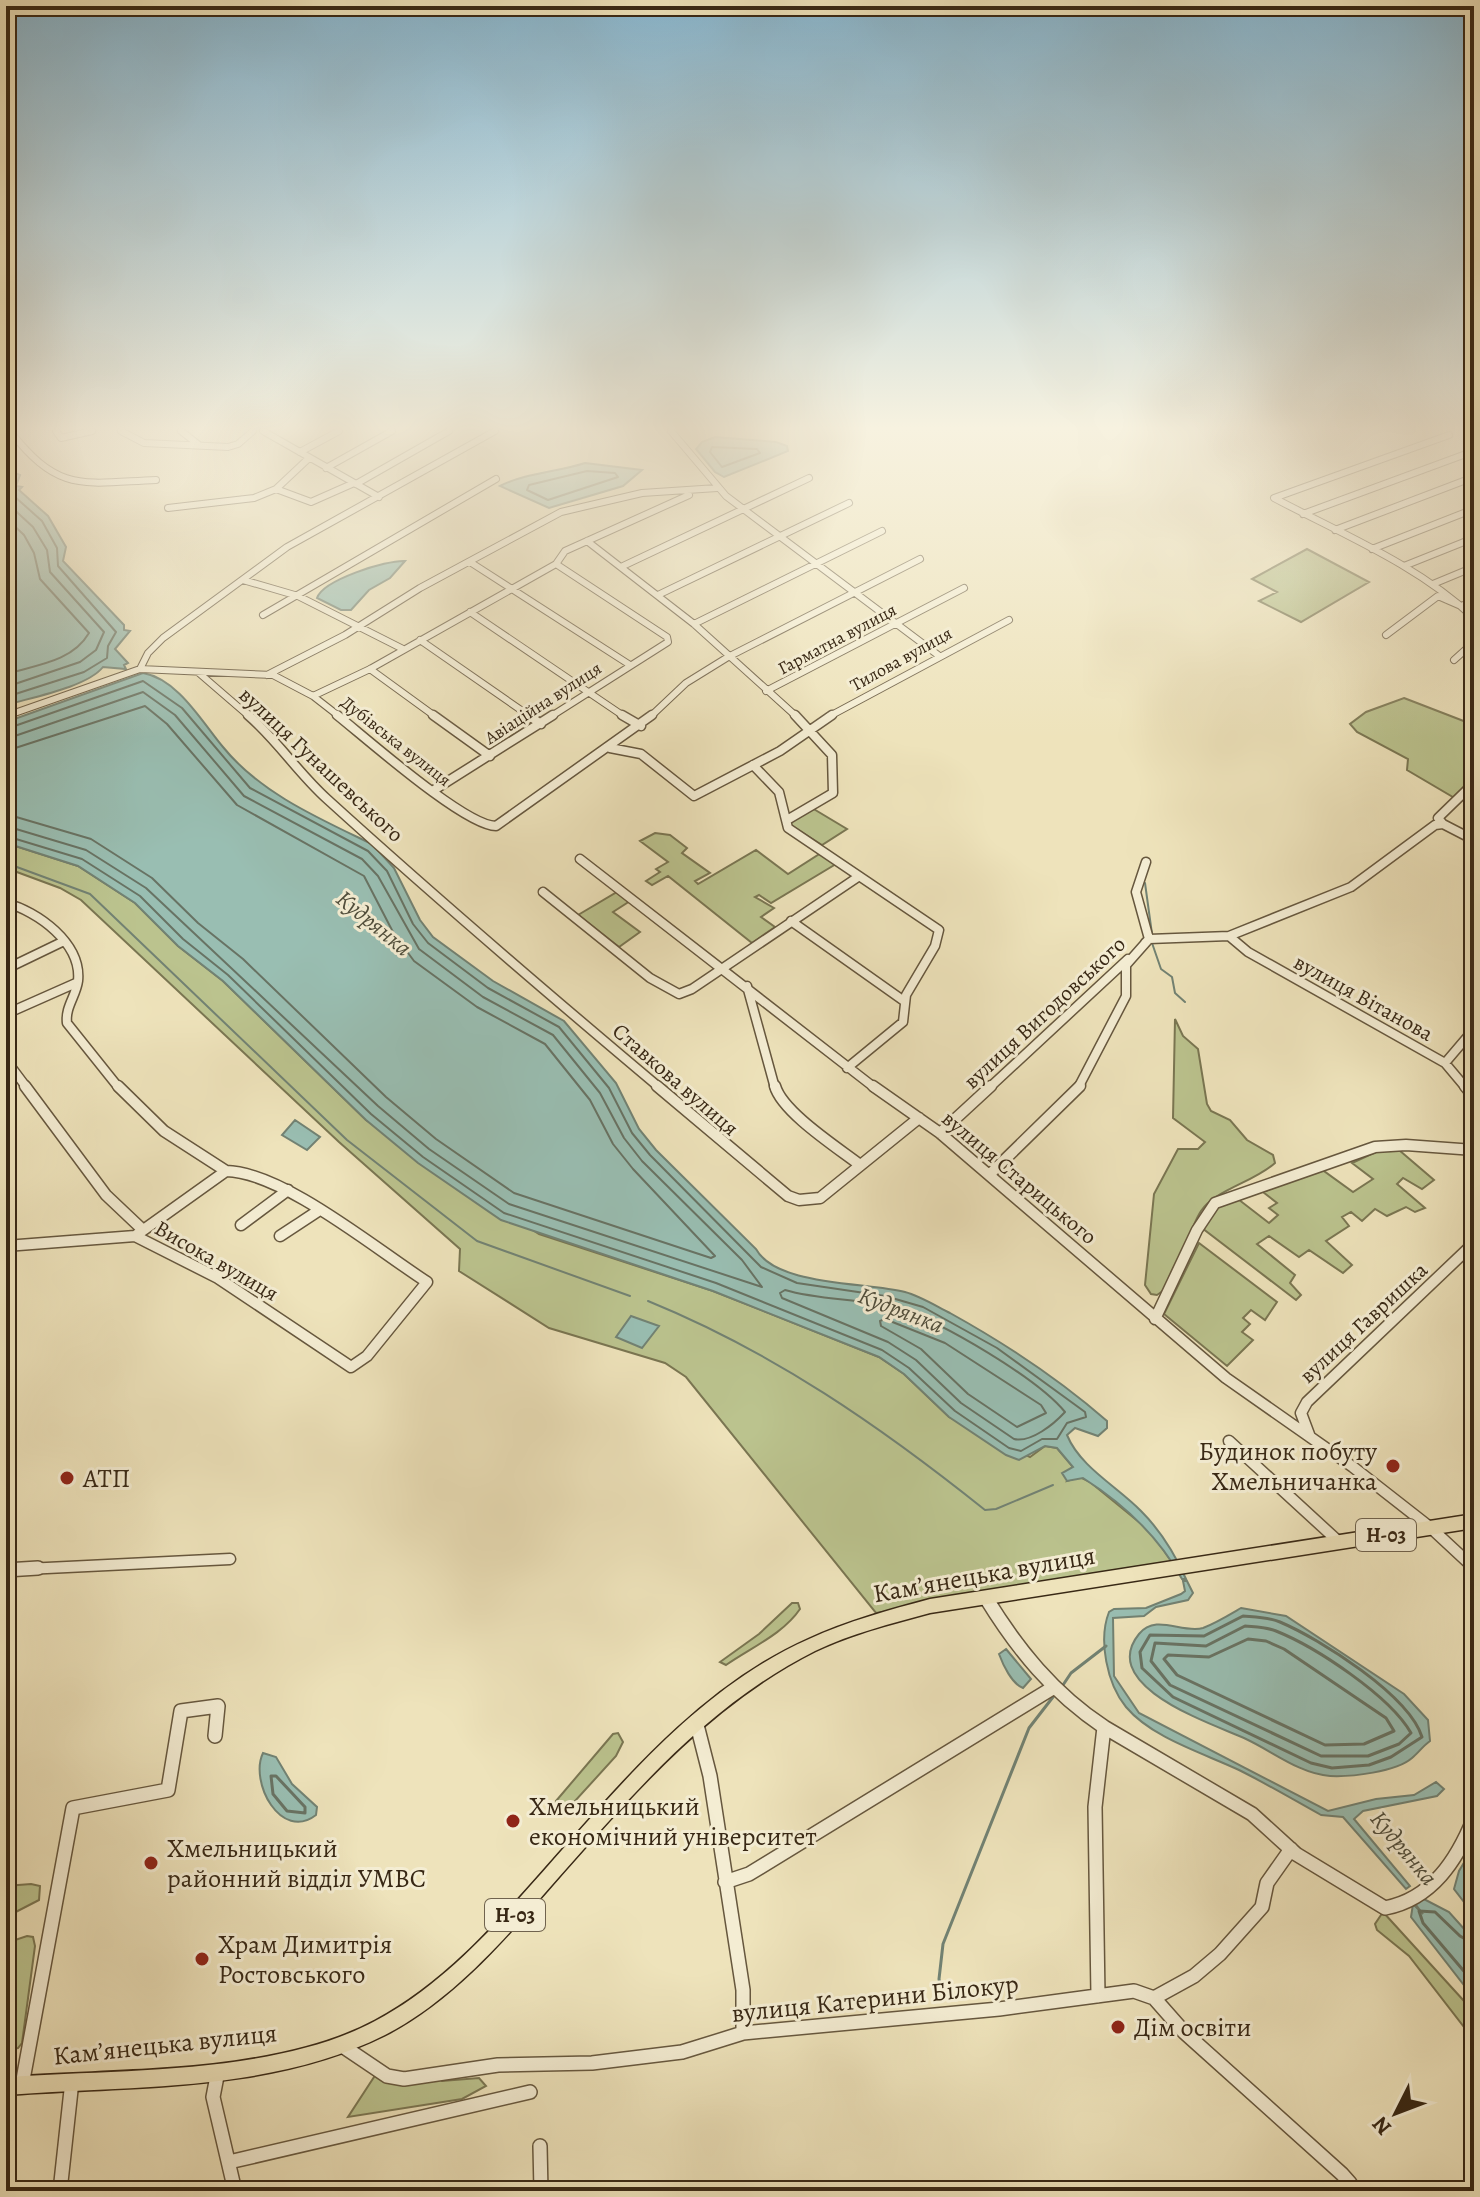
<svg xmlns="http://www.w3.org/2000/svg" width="1480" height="2197" viewBox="0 0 1480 2197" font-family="Alegreya,serif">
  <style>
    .green { fill: #bbc38e; stroke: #7a7652; stroke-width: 2 }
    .water { fill: #99beb2; stroke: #728273; stroke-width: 2 }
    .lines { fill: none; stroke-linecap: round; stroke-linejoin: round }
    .shore-far1 { stroke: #687364; stroke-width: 2 }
    .shore { stroke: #687364; stroke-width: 3 }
    .stream-far1 { stroke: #728273; stroke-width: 2 }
    .stream { stroke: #728273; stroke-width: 3 }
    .minor-far3-casing { stroke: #66573e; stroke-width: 8 }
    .minor-far2-casing { stroke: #66573e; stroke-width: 11 }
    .minor-far1-casing { stroke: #66573e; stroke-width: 13 }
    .minor-casing { stroke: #66573e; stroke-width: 16 }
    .major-casing { stroke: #382815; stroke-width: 3 }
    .minor-far3 { stroke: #f4edd3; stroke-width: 6 }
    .minor-far2 { stroke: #f4edd3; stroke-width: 8 }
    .minor-far1 { stroke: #f4edd3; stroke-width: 10 }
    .minor { stroke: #f4edd3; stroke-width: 13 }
    .major { fill: #eee3bb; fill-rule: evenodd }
    .poi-dot { fill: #8f2418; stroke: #f4edd3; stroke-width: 3 }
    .labels { text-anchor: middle; stroke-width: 6; stroke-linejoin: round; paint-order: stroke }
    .far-street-label { font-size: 18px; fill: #382815; stroke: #f4edd3 }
    .shield { fill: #f4edd3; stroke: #70634e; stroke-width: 2 }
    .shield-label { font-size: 20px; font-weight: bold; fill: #382815 }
    .street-label { font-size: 22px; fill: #382815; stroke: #f4edd3 }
    .water-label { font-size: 24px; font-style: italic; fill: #504e3c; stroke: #f4edd3 }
    .near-poi-label { font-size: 26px; fill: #382815; stroke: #f4edd3; text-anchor: start }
    .near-street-label { font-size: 26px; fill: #382815; stroke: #f4edd3 }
  </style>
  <rect width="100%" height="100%" fill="#eee3bb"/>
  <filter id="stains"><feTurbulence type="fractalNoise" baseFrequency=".0025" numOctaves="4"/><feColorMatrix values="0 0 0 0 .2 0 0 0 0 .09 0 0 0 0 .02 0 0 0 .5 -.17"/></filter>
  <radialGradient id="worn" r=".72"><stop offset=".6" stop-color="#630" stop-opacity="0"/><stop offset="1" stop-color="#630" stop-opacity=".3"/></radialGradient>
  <path class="green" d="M1307,549L1369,582L1301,622L1259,601L1277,592L1252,579Z
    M1404,698L1474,725V783L1458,800L1407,770L1408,759L1357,732L1350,724L1366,712Z
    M812,808L847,829L822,845L789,824Z
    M655,833L670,835L687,848L682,853L710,873L695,881L698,884L756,850L788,874L821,853L836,864L771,903L759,895L755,897L774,908L761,917L775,927L752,943L668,876L652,885L646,881L660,872L656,869L668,862L640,841Z
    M6,843L78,866L135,903L178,946L223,981L366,1120L539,1234L713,1291L879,1357L904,1374L949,1417L1030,1457L1045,1446L1057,1448L1073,1467L1067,1481L1080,1477L1090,1482L1150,1531L1174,1565L876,1613L686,1377L665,1363L549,1328L459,1271L460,1249L339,1142L81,900L60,888L6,868Z
    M617,892L630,901L613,912L640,932L619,947L578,915Z
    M1175,1019L1183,1036L1198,1049L1207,1104L1211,1111L1230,1120L1247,1140L1273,1155L1275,1163C1254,1182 1215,1190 1201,1211C1185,1235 1182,1280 1157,1295L1151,1294L1145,1285L1154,1194L1178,1149H1198L1205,1142L1173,1118Z
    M1399,1150L1434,1180L1422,1189L1403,1178L1397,1184L1425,1208L1415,1212L1406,1207L1387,1216L1375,1209L1362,1221L1351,1212L1342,1217L1349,1226L1326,1241L1352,1265L1343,1273L1309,1250L1299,1257L1269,1236L1257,1244L1295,1275L1290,1283L1301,1295L1296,1300L1202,1228L1218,1206L1238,1199L1269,1223L1278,1215L1269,1208L1277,1203L1263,1192L1321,1169L1353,1192L1373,1179L1352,1163L1378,1151Z
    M1199,1243L1277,1302L1265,1320L1251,1310L1243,1318L1250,1324L1242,1332L1253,1340L1227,1366L1164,1314Z
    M792,1603H798L800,1609C783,1634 752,1647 726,1665L720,1662L759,1634Z
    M618,1733L623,1742L616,1756L565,1812L559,1815L555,1812L556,1801L613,1734Z
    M31,1884L40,1886L39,1900L6,1917V1886Z
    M1383,1912L1474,2012V2035L1464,2027L1409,1956L1377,1930L1375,1924Z
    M27,1936L33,1937L35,1946L22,2043L18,2048L6,2050V1943Z
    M376,2074L438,2076L442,2081L479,2078L486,2086L462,2099L348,2117Z"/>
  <path class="water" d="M715,437L776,442L787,446L788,451L724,477L715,472L696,449L702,442Z
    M585,463L642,470L623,486L549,508L500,486C525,473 558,472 585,463Z
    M6,469L20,475L16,486L22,487L19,490L48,516L66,547L63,561L124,625V630L130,631L115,649L128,663L124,665L126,669L103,667C87,687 33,697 6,705Z
    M405,561L390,578L369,590L351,610H341L317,598C323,580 386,560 405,561Z
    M143,673C178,679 202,722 223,747C260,793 320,819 372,844L394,868L420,920L433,937L493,981L564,1021L616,1083L639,1129L656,1150L756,1249C776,1286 865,1282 905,1292C920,1296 936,1306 950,1313C1006,1344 1059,1379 1107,1421V1428L1098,1436L1075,1428L1067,1435C1080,1467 1118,1487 1141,1511C1161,1531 1175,1554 1186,1579H1182C1159,1537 1124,1504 1083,1478L1067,1481L1062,1473L1073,1467L1057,1448L1045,1446L1019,1460L1006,1455L949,1417L904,1374L879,1357L713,1291L501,1220L418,1163L366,1120L223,981L178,946L135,903L78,866L6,843V722Z
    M295,1120L320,1137L307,1150L282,1135Z
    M631,1316L659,1326L642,1348L616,1337Z
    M1183,1581H1187L1193,1593L1188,1600L1156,1607L1144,1616L1113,1618L1114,1676L1139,1713L1328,1811L1376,1799L1414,1795L1436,1782L1444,1789L1437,1796L1363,1811L1354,1819L1410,1886L1406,1889L1343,1817L1321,1815C1294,1800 1267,1784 1239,1770C1203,1753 1152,1738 1126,1707C1107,1684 1098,1640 1109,1612L1114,1609L1146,1608L1181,1594L1185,1591Z
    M1241,1608L1286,1616L1404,1694L1428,1720L1430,1741C1423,1746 1418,1753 1412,1758C1396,1772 1351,1777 1330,1776C1300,1774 1272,1751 1246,1739C1216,1725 1096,1687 1139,1634C1156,1613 1182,1634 1203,1628C1216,1623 1229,1615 1241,1608Z
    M1006,1649L1031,1679L1023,1688C1012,1684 1003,1665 999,1654Z
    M263,1753L276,1757L292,1784L317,1807L316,1815C281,1842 249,1782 263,1753Z
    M1474,1846V1915L1454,1889L1459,1871Z
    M1418,1896L1449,1912L1474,1940V1998L1411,1917L1413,1904L1423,1914L1413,1901Z"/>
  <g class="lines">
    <path class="shore-far1" d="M712,447L757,449L760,453L722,467L710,452Z
      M587,471L615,473L618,477L548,500L527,490L529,485Z
      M6,477L14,496L42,521L57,548L58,566L116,632L108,646L107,658L84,672L6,697
      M6,502L33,527L47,550L50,572L104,632L96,650L80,662L6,687
      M6,518L24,535L34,553L40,579L89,633C72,662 36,665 6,674
      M6,729L143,681L182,708L250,788L368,851L387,871L413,924L428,943L488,988L559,1027L609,1088L632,1133L650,1155L761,1267L797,1283L885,1296L923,1307L997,1348L1085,1412L1086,1417L1067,1423L1057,1439H1042L1021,1451L1009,1448L955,1411L909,1368L882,1350L716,1283L504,1213L423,1157L371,1114L228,975L183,939L140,896L82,859L6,836
      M6,739L143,692L175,715L244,796L362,859L378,876L419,949L483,997L553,1035L600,1093L624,1138L642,1161L742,1260L762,1287L509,1204L429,1149L378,1106L146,888L86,850L6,826
      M6,751L145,706L167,724L237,805L364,876L394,934L414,961L477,1007L545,1044L590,1100L613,1144L633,1169L715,1256L711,1258L514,1193L436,1139L386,1097L243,959L198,923L152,878L91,839L6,814
      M785,1290C822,1301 863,1298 900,1309C942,1322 1037,1378 1065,1412C1054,1424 1031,1443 1014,1439L961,1403L916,1360L888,1342L782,1298L780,1293Z
      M885,1319L945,1343L1041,1405L1046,1413L1017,1427L968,1394L921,1349L881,1326L880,1321Z"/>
    <path class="shore" d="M1243,1616C1255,1617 1268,1617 1280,1622C1320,1639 1409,1695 1422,1737L1391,1757L1369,1765L1332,1768L1311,1763L1173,1697L1142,1668L1140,1652L1150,1635L1204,1636Z
      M1245,1626C1255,1627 1266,1627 1276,1631C1316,1647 1390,1696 1411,1733L1399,1744L1368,1756H1321L1170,1685L1151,1661L1155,1643L1206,1646Z
      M1248,1639L1266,1641L1284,1649L1386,1718L1394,1731L1364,1744L1325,1745L1177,1675L1164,1659L1168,1655L1209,1657Z
      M271,1776H276L305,1807V1813L287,1811L273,1794Z
      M1474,1944L1460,1936L1435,1912L1419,1911L1423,1923L1474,1983"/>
    <path class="stream-far1" d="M6,863L90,894L347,1140L477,1241L630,1296
      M1145,883L1152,934
      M1152,943L1161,969L1172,977L1175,993L1185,1002
      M648,1301C773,1352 880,1426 985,1510L996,1509L1053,1485"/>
    <path class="stream" d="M1063,1685L1071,1673L1106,1646
      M942,1996L939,1979L943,1944L1029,1728L1053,1697"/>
    <g class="minor-far3-casing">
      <path id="minor-far3" d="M10,431C59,494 83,483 156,480
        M56,431L61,438L92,431
        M121,431L144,443L228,447L238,444L253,431
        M181,431L199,445
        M263,431L379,497
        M671,431L726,496L938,655
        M1449,435L1274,498C1342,534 1418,565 1474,618
        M300,452L339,431
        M326,468L392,431
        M356,484L449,431
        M276,489L311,502L354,483
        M168,508L254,498L276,489L309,458
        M1303,514L1474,451
        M1335,530L1474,477
        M587,541L694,624L797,717
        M1372,549L1474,509
        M470,562L630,665
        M556,564L565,551L689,495
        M623,566L809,478
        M1404,566L1474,538
        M243,580L298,596L403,649
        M1433,584L1474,567
        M658,595L849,503
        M470,612L625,717
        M263,615L496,479
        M694,624L882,531
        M1386,635L1438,596L1461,606L1474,601
        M420,640L531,717
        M1454,660L1474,642
        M140,669L148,653L163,638L287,547L495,431
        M370,669L436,717
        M199,673L250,717
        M267,675L345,635L420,588L561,512L642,493L717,488
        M766,691L964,588
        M313,696L370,669L556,564
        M6,716L140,669L273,675L313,696L340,717
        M550,717L668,642L667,637L556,564
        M650,717L686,683L728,657L920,559
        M828,717L1009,620"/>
    </g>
    <g class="minor-far2-casing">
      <path id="minor-far2" d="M248,715C278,741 298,773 327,799C436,898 547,993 660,1088
        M337,715C366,738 465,826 496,826L652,715
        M433,715L490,756
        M528,715L541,724
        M622,715L641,726
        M6,716L9,715
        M610,748L641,754L694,796L780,751L832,715
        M753,765L779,792L788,828L939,930L935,946L906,995L903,1022L847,1068
        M434,790L553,715
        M787,820L833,793L832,755L795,715
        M1443,824L1474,840
        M580,859L875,1088
        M543,892L650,978L679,994L692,989L858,877
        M6,903C37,911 82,943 78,981C76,996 65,1007 67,1023L119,1088
        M791,921L904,1001
        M1229,936L1248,952L1445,1063L1466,1088
        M1145,943L1149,939L1136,892L1146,862
        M6,969L62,942
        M747,986L775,1088
        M6,1014L76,983
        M6,1060L27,1088
        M1445,1063L1474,1029
        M989,1088L1128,959
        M1078,1088L1126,996V965L1149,939L1229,936L1351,887L1435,825L1443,824L1438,818L1474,783"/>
    </g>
    <g class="minor-far1-casing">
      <path id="minor-far1" d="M25,1086L106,1195L143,1230
        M118,1086L164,1131L226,1171
        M657,1086L788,1196L799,1200L820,1198L919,1118
        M775,1086C782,1112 838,1148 860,1165
        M873,1086L940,1133L1226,1378L1353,1467L1431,1528L1474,1568
        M1465,1086L1474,1097
        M940,1133L991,1086
        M226,1171C283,1172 377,1250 427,1282L367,1356L351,1367L218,1278L135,1236Z
        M989,1175L1080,1086
        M241,1225L288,1190
        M280,1236L318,1211
        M6,1246L135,1236
        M1155,1319L1197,1230L1215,1203L1375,1147L1406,1145L1474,1150
        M1310,1437L1301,1413L1307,1402L1474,1243
        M1229,1441L1339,1542
        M6,1570L230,1559"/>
    </g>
    <g class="minor-casing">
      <path id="minor" d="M6,1570L38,1568
        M986,1598C1018,1650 1053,1693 1104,1727L1095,1807L1098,1996
        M696,1721L710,1776L743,1990V2033
        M1104,1727L1252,1814L1296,1854L1385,1908C1432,1899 1457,1860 1474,1818
        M725,1882L749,1874L1051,1689
        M1154,1998L1184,2032L1342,2174L1350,2183L1346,2191
        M341,2045L387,2076L404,2079L498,2065L592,2063L682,2052L743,2033L999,2009L1134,1991L1154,1998L1194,1976L1220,1954L1262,1907L1267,1883L1291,1849
        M218,2071L213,2097L235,2191
        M22,2085L73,1808L168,1790L181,1711L218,1706L215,1736
        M540,2146L541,2191
        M229,2162L530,2092
        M60,2191L72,2081"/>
    </g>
    <g class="major-casing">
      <path id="major" d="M1474,1514V1528L930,1613C891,1624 852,1633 815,1651C711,1703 635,1791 559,1877C508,1935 455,1999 385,2035C269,2093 132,2085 6,2095V2077C118,2069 275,2075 375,2021C447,1983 501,1919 554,1859C628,1776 705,1685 809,1639C848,1621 889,1610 930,1599Z"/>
    </g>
    <use href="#minor-far3" class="minor-far3"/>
    <use href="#minor-far2" class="minor-far2"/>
    <use href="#minor-far1" class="minor-far1"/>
    <use href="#minor" class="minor"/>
    <use href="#major" class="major"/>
  </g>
  <linearGradient id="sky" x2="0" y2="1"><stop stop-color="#88b8d2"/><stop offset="0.58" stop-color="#f7f2e0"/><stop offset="1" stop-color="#f7f2e0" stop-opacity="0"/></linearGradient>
  <rect width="1480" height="738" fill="url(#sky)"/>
  <g class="poi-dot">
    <circle cx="1393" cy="1466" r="8"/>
    <circle cx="67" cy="1478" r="8"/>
    <circle cx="513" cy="1821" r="8"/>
    <circle cx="151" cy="1863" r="8"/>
    <circle cx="202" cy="1959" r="8"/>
    <circle cx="1118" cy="2027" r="8"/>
  </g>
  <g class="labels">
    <g class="far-street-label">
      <text transform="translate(837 639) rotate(-28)" y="6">Гарматна вулиця</text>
      <text transform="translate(901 659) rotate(-29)" y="6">Тилова вулиця</text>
      <text transform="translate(543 703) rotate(-33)" y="6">Авіаційна вулиця</text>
      <text transform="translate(396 741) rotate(38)" y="6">Дубівська вулиця</text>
    </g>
    <g class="shield">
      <rect x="1356" y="1519" width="60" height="32" rx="6"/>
      <rect x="485" y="1899" width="60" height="32" rx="6"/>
    </g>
    <g class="shield-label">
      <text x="1386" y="1542">Н-03</text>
      <text x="515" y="1922">Н-03</text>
    </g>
    <g class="street-label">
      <text transform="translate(322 764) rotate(43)" y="8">вулиця Гунашевського</text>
      <text transform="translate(1364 997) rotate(29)" y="8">вулиця Вітанова</text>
      <text transform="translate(1044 1012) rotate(-43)" y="8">вулиця Вигодовського</text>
      <text transform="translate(676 1079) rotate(41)" y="8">Ставкова вулиця</text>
      <text transform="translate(1020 1177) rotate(40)" y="8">вулиця Старицького</text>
      <text transform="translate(217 1260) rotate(30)" y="8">Висока вулиця</text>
      <text transform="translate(1363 1322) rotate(-43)" y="8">вулиця Гавришка</text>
    </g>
    <g class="water-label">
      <text transform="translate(374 923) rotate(39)" y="8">Кудрянка</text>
      <text transform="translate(901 1310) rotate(21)" y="8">Кудрянка</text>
      <text transform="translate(1404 1848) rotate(50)" y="8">Кудрянка</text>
    </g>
    <g class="near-poi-label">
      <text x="1377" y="1460" text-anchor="end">Будинок побуту<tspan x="1377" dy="30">Хмельничанка</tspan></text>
      <text x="83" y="1487">АТП</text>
      <text x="529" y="1815">Хмельницький<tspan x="529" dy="30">економічний університет</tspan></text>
      <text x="167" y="1857">Хмельницький<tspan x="167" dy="30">районний відділ УМВС</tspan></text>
      <text x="218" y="1953">Храм Димитрія<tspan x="218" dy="30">Ростовського</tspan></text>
      <text x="1134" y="2036">Дім освіти</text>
    </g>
    <g class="near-street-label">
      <text transform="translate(984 1574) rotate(-10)" y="9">Камʼянецька вулиця</text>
      <text transform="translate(875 1998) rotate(-6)" y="9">вулиця Катерини Білокур</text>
      <text transform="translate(165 2044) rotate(-6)" y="9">Камʼянецька вулиця</text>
    </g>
  </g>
  <rect width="1480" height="2197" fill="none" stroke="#eee3bb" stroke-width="32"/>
  <rect x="8" y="8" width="1464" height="2181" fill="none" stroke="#382815" stroke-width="4"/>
  <rect x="16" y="16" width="1448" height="2165" fill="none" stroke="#382815" stroke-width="2"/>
  <g transform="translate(1396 2113) rotate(228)" stroke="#f4edd3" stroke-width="6" paint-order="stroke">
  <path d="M0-6L14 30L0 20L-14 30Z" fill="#382815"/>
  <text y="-12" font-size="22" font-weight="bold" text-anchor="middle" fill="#382815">N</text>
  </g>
  <rect width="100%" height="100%" filter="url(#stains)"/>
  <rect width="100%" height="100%" fill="url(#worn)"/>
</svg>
